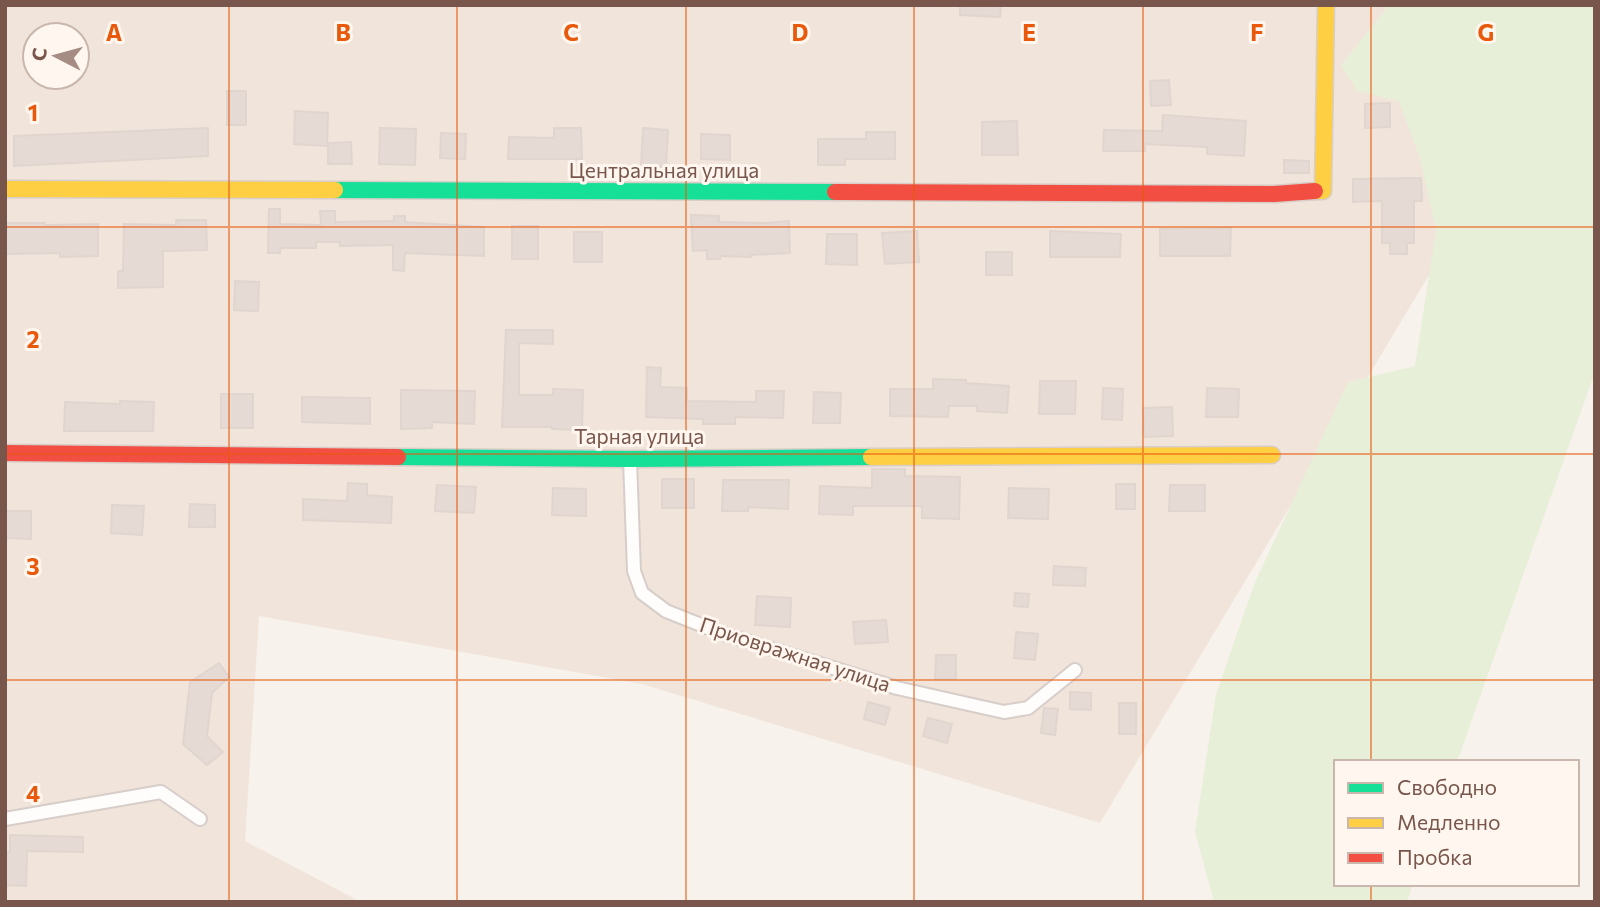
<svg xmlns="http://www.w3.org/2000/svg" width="1600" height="907" viewBox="0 0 1600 907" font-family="Commissioner,sans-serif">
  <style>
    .residential { fill: #f1e4da; fill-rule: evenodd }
    .green { fill: #e8efd8 }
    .building { fill: #e5dad4; stroke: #e1d5cf; stroke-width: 2 }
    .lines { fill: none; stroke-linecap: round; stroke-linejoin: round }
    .street-casing { stroke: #d7ceca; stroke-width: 16 }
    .fast-casing { stroke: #d8cec9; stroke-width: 19 }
    .slow-casing { stroke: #d8cec9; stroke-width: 19 }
    .jam-casing { stroke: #d8cec9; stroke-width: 19 }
    .street { stroke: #fefdfc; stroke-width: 12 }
    .fast { stroke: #16e098; stroke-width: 16 }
    .slow { stroke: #ffcf43; stroke-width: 16 }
    .jam { stroke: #f24e42; stroke-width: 16 }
    .grid { fill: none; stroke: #e8590c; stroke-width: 2; stroke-opacity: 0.55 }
    .labels { text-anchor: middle; stroke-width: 6; stroke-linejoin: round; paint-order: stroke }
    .street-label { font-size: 21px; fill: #78564b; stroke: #fff7ef }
    .grid-label { font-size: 23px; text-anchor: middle; font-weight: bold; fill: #e8590c; stroke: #fff7ef; stroke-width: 6; stroke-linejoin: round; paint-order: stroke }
  </style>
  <rect width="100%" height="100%" fill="#f8f2ed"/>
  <path class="residential" d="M5,5H1447L1462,220L1100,823L642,684L259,616L245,841L361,902H5ZM35,35H77V77H35Z"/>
  <path class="green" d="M1389,5H1595V372L1457,762H1336V884H1413L1407,902H1214L1195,832L1216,694L1255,582L1348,382L1415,366L1436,230L1420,159L1399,101L1357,91L1341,65Z"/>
  <path class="building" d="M960,5H1001L1000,17L960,15Z
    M1169,80L1171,105L1151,106L1150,81Z
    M227,91H246V125H227Z
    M1390,103V127L1365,128V104Z
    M295,111L328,113L327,146L294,144Z
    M1163,115L1246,121L1244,156L1207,154V147L1145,144V151H1103L1104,130L1162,131Z
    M1017,121L1018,155H982V122Z
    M208,128V156L14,166V136Z
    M380,128L416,129L415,165L379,164Z
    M554,128H581L582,159H508L509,137L554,138Z
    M643,128L668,130L666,167L641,166Z
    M866,132H895V159H845V165H818V139H866Z
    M441,133L466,134L465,159L440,158Z
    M701,134L730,135V160L701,159Z
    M351,142L352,164H328V143Z
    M1284,160L1309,161V173H1284Z
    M1421,178L1422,201H1414V243H1407V254H1390V243H1382V201L1353,202V179Z
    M269,209H280V224L321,225L320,211H335V222L394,221V216H405V222L484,227V256L405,253L404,271L393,270V245L340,246V242H316V248H280V253H268Z
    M691,215L719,216V222L764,223L789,221L790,253L751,255V257L720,256V259H707V250L693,251Z
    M176,220H206L207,250L163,251V287L118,288V271H123L124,224L176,225Z
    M5,223H45V225L98,224V256L60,257V253L5,254Z
    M512,226H538V259H512Z
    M1231,228L1230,256H1160V229Z
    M917,231L919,262L885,264L882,233Z
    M1050,231L1121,234L1120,257H1050Z
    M574,232H602V262H574Z
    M827,234H857V265L826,264Z
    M986,252H1012V275H986Z
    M235,281L259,282L258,311L234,310Z
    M506,330H553V344L519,343V395H553V389L583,390L582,430L552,429V427H502Z
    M647,367L661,368L660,387L687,388V401L756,402V391H784L783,418L735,417V424H703V419L646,417Z
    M933,379L966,380V383L1009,386L1007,413L977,411V406H949L948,417L890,416V389H933Z
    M1040,381H1076L1075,414H1039Z
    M1103,388L1123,389L1122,420L1102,419Z
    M1207,388L1239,389L1238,417H1206Z
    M401,390L475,391L474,424L432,422V428L401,429Z
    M814,392L841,393L840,423H813Z
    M221,394H253V428H221Z
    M302,397L370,398V424L302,422Z
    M120,401L154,402L153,431H64L65,402L120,404Z
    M1172,407L1173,436L1144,437L1143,408Z
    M872,469H905V476L960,477L959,519L922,518V506H853V515L819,514L820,486L872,488Z
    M662,479H694V508H662Z
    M723,480H789L788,509L748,507V511H722Z
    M348,483L367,484V495L392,497L391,523L303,520V499L347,501Z
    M1116,484H1135V509H1116Z
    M437,485L476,487L474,513L435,511Z
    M1170,485H1205V511H1169Z
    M553,488L586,489V516L552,515Z
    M1009,488L1049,489L1048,519L1008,518Z
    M190,504L215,505V527H189Z
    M112,505L144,506L142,535L111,533Z
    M5,511H31V539L5,538Z
    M1054,566L1086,568L1085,586L1053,585Z
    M1015,593L1029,594L1028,607L1014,606Z
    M757,596L791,598L790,627L755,625Z
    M886,620L888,642L855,644L853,622Z
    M1016,632L1038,634L1035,660L1014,658Z
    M936,655H956V679H935Z
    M219,663L229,677L212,693L207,736L223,752L207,765L183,744L190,682Z
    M1070,692L1091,693V710L1070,709Z
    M868,702L890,708L885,725L864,719Z
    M1119,703H1136V734H1119Z
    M1044,708L1058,709L1055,735L1041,733Z
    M928,718L952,724L947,743L923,736Z
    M10,835L83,837V852L27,851L26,886L5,885V852H10Z"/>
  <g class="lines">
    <g class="street-casing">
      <path id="street" d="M630,459L634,571L642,593L666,611L721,633L897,688L1004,712L1028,708L1075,670
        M5,819L161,792L200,819"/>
    </g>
    <g class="fast-casing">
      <path id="fast" d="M335,190L835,192
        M398,457L630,459L871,457"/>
    </g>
    <g class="slow-casing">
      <path id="slow" d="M5,189L335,190
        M1315,191H1323L1326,5
        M871,457L1272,455"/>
    </g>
    <g class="jam-casing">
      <path id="jam" d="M835,192L1274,194L1315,191
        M5,453L398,457"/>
    </g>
    <use href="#street" class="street"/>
    <use href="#fast" class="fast"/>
    <use href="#slow" class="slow"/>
    <use href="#jam" class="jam"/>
  </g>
  <path class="grid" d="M229,5V902M457,5V902M686,5V902M914,5V902M1143,5V902M1371,5V762M5,227H1595M5,454H1595M5,680H1595M1371,884V902"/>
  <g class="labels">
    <g class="street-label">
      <text x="664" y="178">Центральная улица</text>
      <text x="639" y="444">Тарная улица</text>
      <text transform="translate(795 655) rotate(18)" y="7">Приовражная улица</text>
    </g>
  </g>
  <g class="grid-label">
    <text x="114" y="41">A</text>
    <text x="343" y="41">B</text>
    <text x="571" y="41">C</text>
    <text x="800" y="41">D</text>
    <text x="1029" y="41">E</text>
    <text x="1257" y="41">F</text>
    <text x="1486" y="41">G</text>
    <text x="33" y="121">1</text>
    <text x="33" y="348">2</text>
    <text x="33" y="575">3</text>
    <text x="33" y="802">4</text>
  </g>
  <rect width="1600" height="907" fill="none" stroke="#78564b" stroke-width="14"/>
  <rect x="1334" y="760" width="245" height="126" fill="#fff7ef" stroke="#c9b7ad" stroke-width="2"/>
  <rect x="1348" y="783" width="35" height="10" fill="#16e098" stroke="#c9b7ad" stroke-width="2"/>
  <text x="1397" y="795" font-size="21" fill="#78564b">Свободно</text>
  <rect x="1348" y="818" width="35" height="10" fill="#ffcf43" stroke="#c9b7ad" stroke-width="2"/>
  <text x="1397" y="830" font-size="21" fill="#78564b">Медленно</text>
  <rect x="1348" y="853" width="35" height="10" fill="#f24e42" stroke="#c9b7ad" stroke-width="2"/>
  <text x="1397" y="865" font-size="21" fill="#78564b">Пробка</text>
  <g transform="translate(56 56) rotate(276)"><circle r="33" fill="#fff7ef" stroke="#c9b7ad" stroke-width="2"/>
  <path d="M0-5L12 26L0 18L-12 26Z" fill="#a58d84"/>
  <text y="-10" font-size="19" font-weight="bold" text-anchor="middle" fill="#78564b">С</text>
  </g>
</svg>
